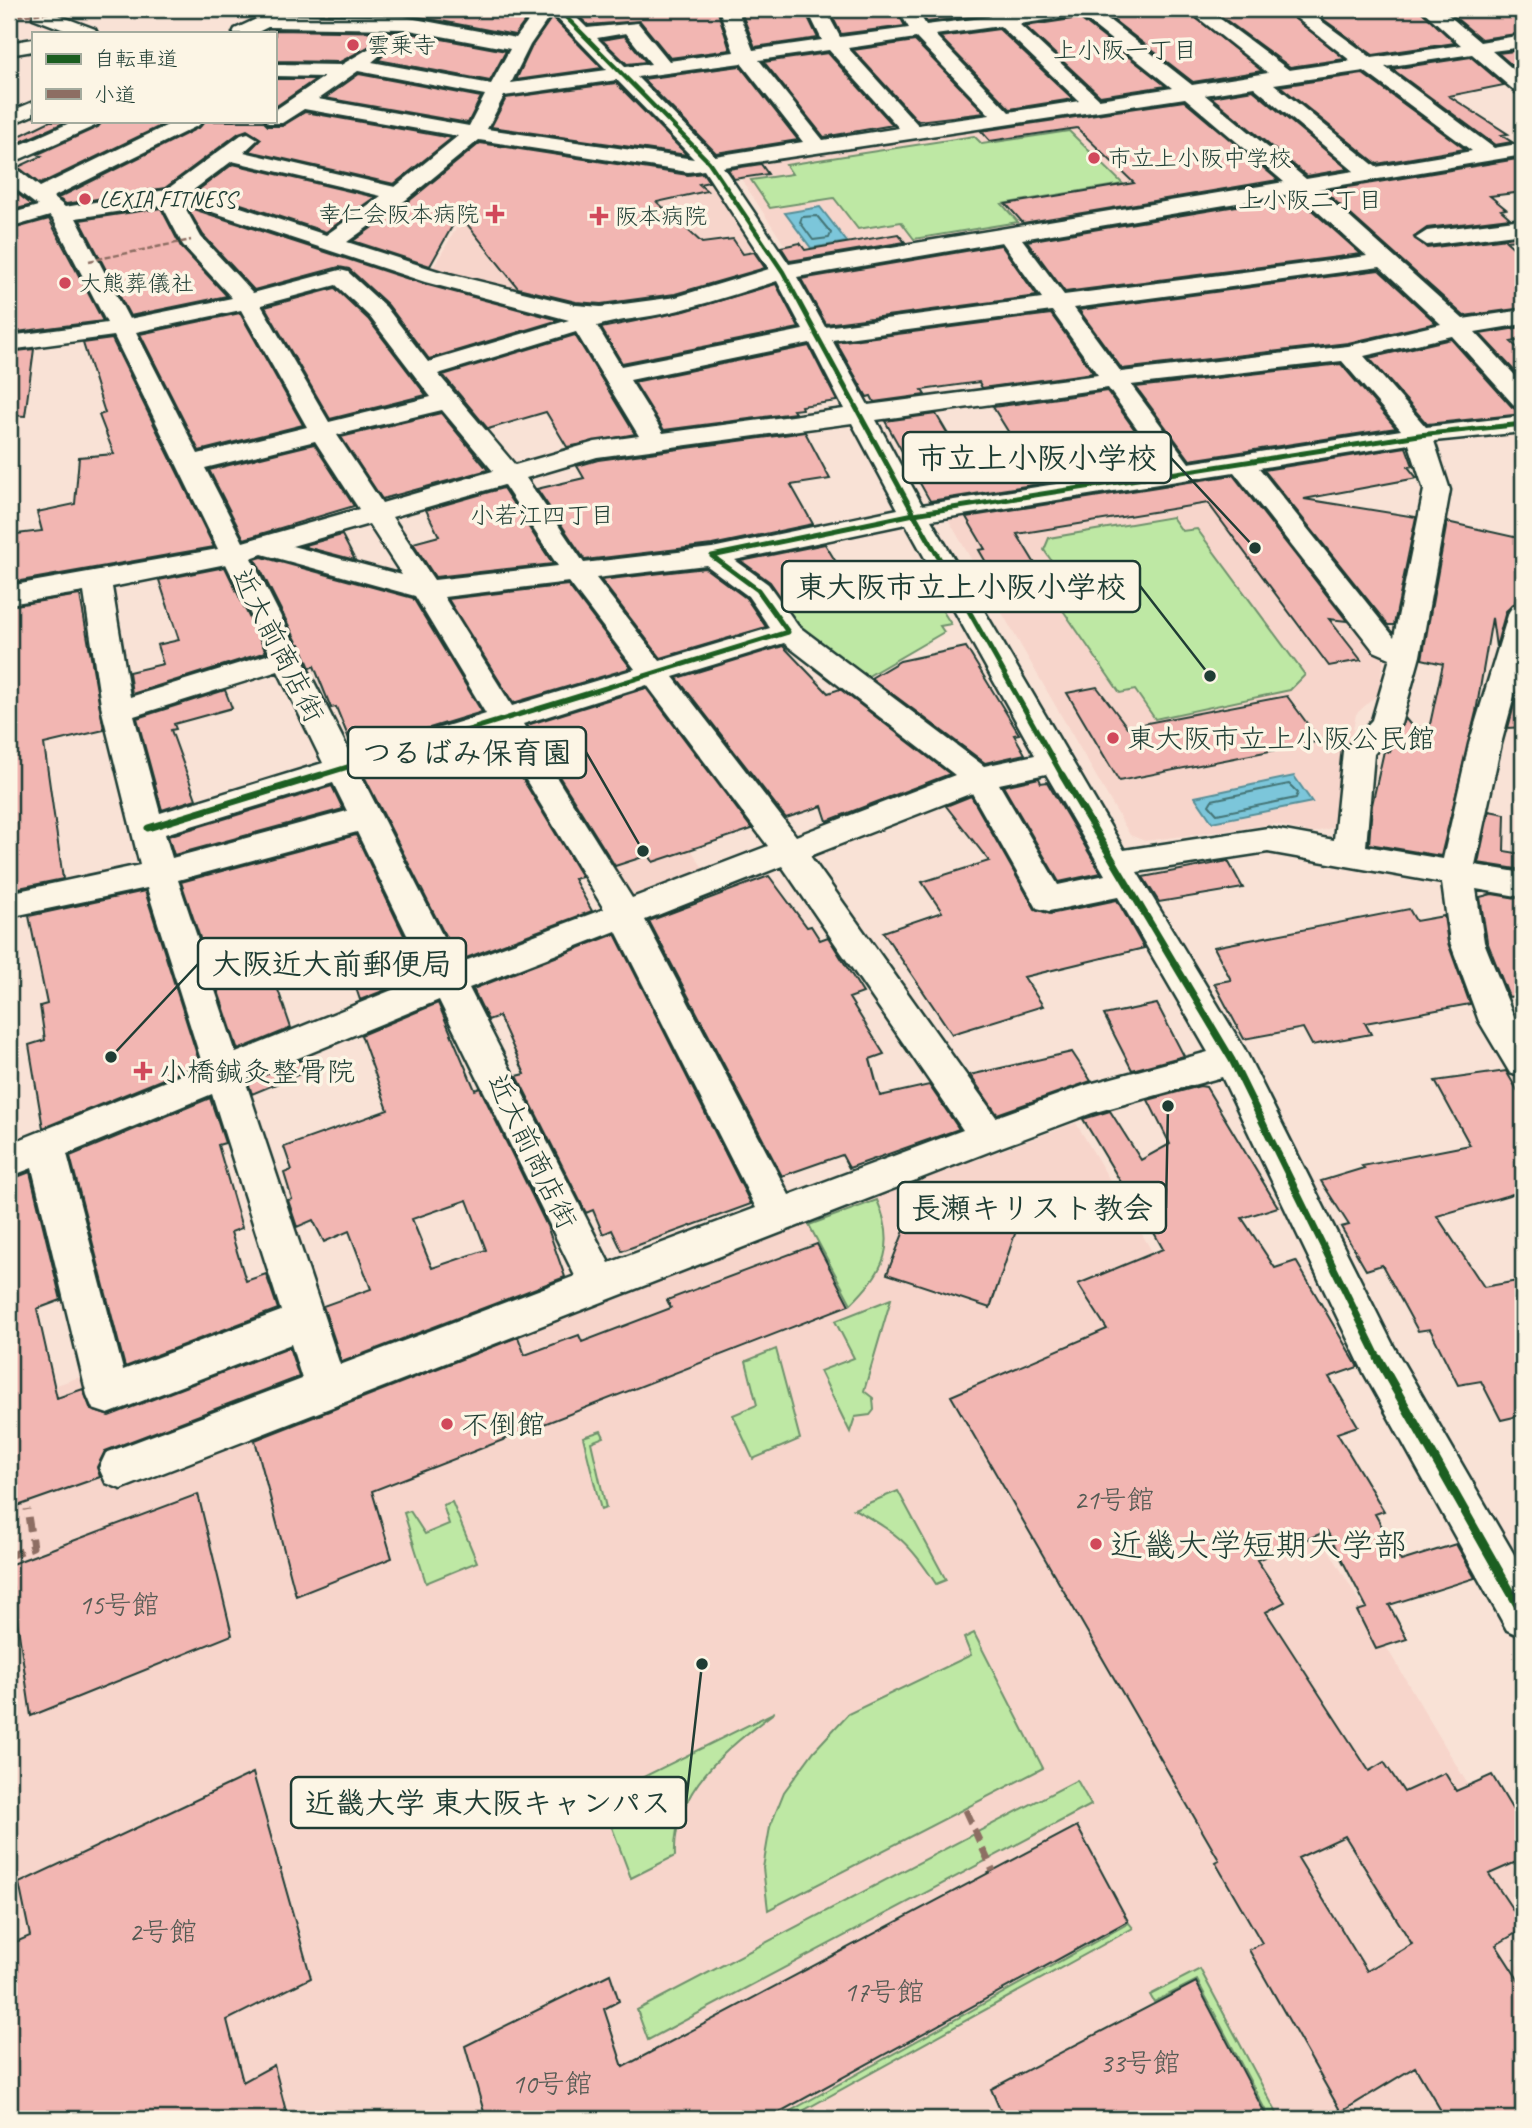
<svg xmlns="http://www.w3.org/2000/svg" width="1532" height="2128" viewBox="0 0 1532 2128" font-family="Caveat,'Klee One',sans-serif">
  <style>
    .built { fill: #f7d5cb }
    .green { fill: #bee8a4; stroke: #6e926c; stroke-width: 2 }
    .water { fill: #7bc6da; stroke: #568f98; stroke-width: 2 }
    .lines { fill: none; stroke-linecap: round; stroke-linejoin: round }
    .shore { stroke: #447476; stroke-width: 2 }
    .building { fill: #f2b6b2; stroke: #1f3d34; stroke-width: 2; fill-rule: evenodd }
    .minor-casing { stroke: #1f3d34; stroke-width: 5 }
    .minor { fill: #fcf5e5; fill-rule: evenodd }
    .quiet-far1 { stroke: #8d6e63; stroke-width: 2.5; stroke-dasharray: 6 2.5; stroke-linecap: butt }
    .quiet { stroke: #8d6e63; stroke-width: 7; stroke-dasharray: 14 7; stroke-linecap: butt }
    .cycleway-far3-casing { stroke: #fcf5e5; stroke-width: 7 }
    .cycleway-far2-casing { stroke: #fcf5e5; stroke-width: 9 }
    .cycleway-far1-casing { stroke: #fcf5e5; stroke-width: 11 }
    .cycleway-casing { stroke: #fcf5e5; stroke-width: 13 }
    .cycleway-far3 { stroke: #1b5e20; stroke-width: 4.5 }
    .cycleway-far2 { stroke: #1b5e20; stroke-width: 5 }
    .cycleway-far1 { stroke: #1b5e20; stroke-width: 7 }
    .cycleway { stroke: #1b5e20; stroke-width: 9 }
    .poi-dot { fill: #d1495b; stroke: #fcf5e5; stroke-width: 2.5 }
    .labels { text-anchor: middle; stroke-width: 7; stroke-linejoin: round; paint-order: stroke }
    .far-poi-label { font-size: 23px; fill: #1f3d34; stroke: #fcf5e5; text-anchor: start }
    .far-neighbourhood-label { font-size: 24px; fill: #1f3d34; stroke: #fcf5e5 }
    .street-label { font-size: 28px; fill: #1f3d34; stroke: #fcf5e5 }
    .poi-label { font-size: 28px; fill: #1f3d34; stroke: #fcf5e5; text-anchor: start }
    .near-number-label { font-size: 28px; fill: #545b54 }
    .near-poi-label { font-size: 33px; fill: #1f3d34; stroke: #fcf5e5; text-anchor: start }
    .leader { fill: none; stroke: #1f3d34; stroke-width: 2.5 }
    .callout-dot { fill: #1f3d34; stroke: #fcf5e5; stroke-width: 2.5 }
    .callout { fill: #fcf5e5; stroke: #1f3d34; stroke-width: 2.5 }
    .callout-label { font-size: 30px; text-anchor: middle; font-weight: bold; fill: #1f3d34 }
  </style>
  <rect width="100%" height="100%" fill="#f9e2d6"/>
  <filter id="ink" filterUnits="userSpaceOnUse"><feTurbulence type="fractalNoise" baseFrequency=".0143" numOctaves="2"/><feDisplacementMap in="SourceGraphic" scale="14" xChannelSelector="R" yChannelSelector="G"/><feConvolveMatrix kernelMatrix="1 2 1 2 8 2 1 2 1" color-interpolation-filters="sRGB"/></filter>
  <g filter="url(#ink)">
    <path class="built" d="M1182,96L1195,100L1284,179L1279,184L807,261L793,258L734,168L736,164Z
      M507,141L704,168L766,263L762,273L686,297L600,312L432,270Z
      M1241,477L1384,658L1378,694L1356,714L1334,827L1311,833L1275,824L1145,841L1130,835L948,519Z
      M659,800L708,876L643,898L620,895L580,826Z
      M1076,1123L1506,1849L1523,1895V1949L1514,1960L1523,1974V2119H9V1402L88,1374L112,1478Z"/>
    <path class="green" d="M1069,131L1123,184L1002,204L1018,222L914,239L901,222L858,229L834,198L770,208L751,180L792,174L786,165L974,136L982,144Z
      M1172,517L1182,531L1197,529L1305,675L1290,690L1155,719L1135,690L1120,693L1062,609L1082,605L1044,550L1049,538Z
      M916,569L951,624L940,626L944,632L863,679L799,630L780,603L851,581Z
      M877,1200C897,1245 885,1271 851,1304L809,1225Z
      M891,1299L864,1391L873,1398L874,1410L870,1415L855,1417L850,1432L820,1371L854,1358L835,1321Z
      M776,1349L800,1439L753,1459L733,1415L757,1405L746,1361Z
      M601,1431L604,1437L591,1442L606,1508L601,1510L583,1437Z
      M898,1491L946,1580L936,1584C910,1543 896,1532 854,1509Z
      M452,1502L477,1562L426,1583L404,1513L410,1511L425,1534L449,1524L443,1505Z
      M974,1633L1043,1768L768,1910L763,1868L770,1827L784,1792L814,1751L848,1714L971,1655L964,1638Z
      M775,1712C727,1748 672,1791 675,1856L631,1878L601,1798Z
      M1077,1780L1091,1805L648,2040L637,2010Z
      M1129,1923L1133,1928L788,2119H776Z
      M1200,1969L1280,2119H1270L1197,1980L1154,2002L1150,1995Z"/>
    <path class="water" d="M820,207L847,242L811,248L785,213Z
      M1294,776L1312,802L1212,822L1195,797Z"/>
    <g class="lines">
      <path class="shore" d="M817,216L831,233L829,238L813,240L800,222L802,217Z
        M1289,784L1298,793L1296,798L1217,814L1209,805L1212,800Z"/>
    </g>
    <path class="building" d="M275,9H534L515,35L404,14L275,13Z
      M571,9H717L730,50L670,58L640,21L588,25Z
      M740,9H804L818,38L755,47Z
      M860,9H908L899,15L905,26L841,34L832,16L861,14Z
      M916,9H981L985,15L927,22Z
      M1127,9H1185L1262,71L1193,82L1103,12Z
      M1211,9H1283L1345,59L1290,67Z
      M1309,9H1419L1455,43L1373,55Z
      M1445,9H1523V33L1481,39Z
      M552,17L602,68L516,80L532,46Z
      M1079,18L1166,86L1100,96L1025,26Z
      M999,29L1073,99L1010,109L940,37Z
      M275,30L404,32L506,51L490,81L378,60L388,51L376,43L340,62L275,61Z
      M625,36L646,62L627,64L602,40Z
      M915,41L985,113L918,121L853,50Z
      M1523,50V66L1514,67L1498,53Z
      M828,53L893,125L824,137L764,62Z
      M1471,57L1504,85L1449,96L1508,134L1501,135L1512,142L1495,145L1392,69Z
      M740,66L798,140L716,153L643,79Z
      M359,74L481,97L468,123L325,98Z
      M1363,74L1465,149L1377,164L1280,86Z
      M275,79H316L275,107Z
      M616,83L687,155L491,127L506,98Z
      M1253,90L1348,169L1307,176L1211,97Z
      M1184,101L1278,180L1023,223L1006,204L1134,183L1077,128L990,141L981,131Z
      M305,112L452,138L394,184L249,151L261,139L247,130L239,133L165,188L66,204L58,198L200,127L205,121H263L268,126H282Z
      M50,121H68L16,144L9,141Z
      M103,121H171L40,184L18,167L42,156L38,154L98,127Z
      M480,143L688,175L703,173L709,182L699,184L707,191L657,202L702,243L733,239L743,254L754,252L765,268L675,294L601,304L576,302L518,288L459,214L430,266L353,241L409,201Z
      M1523,158V192L1490,196L1506,209L1501,210L1510,218L1427,228L1414,237L1427,248L1515,237L1518,240L1506,241L1523,256V308L1464,316L1324,191Z
      M233,164L375,197L326,232L198,190Z
      M761,164L768,174L734,179L728,169Z
      M9,187L32,205L9,211Z
      M1296,196L1361,254L1065,292L1027,241Z
      M187,207L424,284L559,320L429,359L388,305L349,269L339,267L254,290L203,235Z
      M161,208L181,247L227,296L130,316L80,220Z
      M49,219L103,321L9,333V230Z
      M898,234L905,242L790,261L781,247L800,243L805,250Z
      M1001,245L1037,296L826,324L801,279Z
      M1379,270L1436,323L1348,343L1122,369L1079,310Z
      M776,284L799,328L622,363L601,328L685,311Z
      M335,288L368,319L426,395L330,419L265,307Z
      M240,313L303,425L199,451L140,334Z
      M1051,314L1093,373L982,388L979,382L922,390L925,395L874,402L871,396L867,397L836,342Z
      M1523,327V340L1511,342L1523,353V380L1480,334Z
      M575,335L635,434L567,447L546,412L488,429L443,375Z
      M112,339L214,547L9,583V535L42,531L37,512L75,504L79,457L114,454L99,415L105,413L83,343Z
      M1451,339L1512,407L1523,414L1427,424L1369,358Z
      M809,346L837,401L801,406L802,409L793,410L795,413L664,430L634,382Z
      M34,349L25,416L9,415V352Z
      M1341,364L1396,428L1190,460L1136,387Z
      M1107,391L1160,465L930,501L885,421L936,414L965,463L1022,454L993,407Z
      M441,413L488,470L382,499L341,437Z
      M805,432L830,479L791,485L813,524L712,545L585,560L537,489L584,478L577,466L598,460Z
      M314,444L354,506L244,539L209,470Z
      M1406,447L1413,466L1408,467L1417,478L1304,499L1416,517L1394,625H1388L1264,470Z
      M1233,475L1347,621L1329,619L1361,660L1329,666L1208,503L1017,534L1051,590L1006,597L979,550L985,549L966,517Z
      M503,488L553,564L435,577L413,543L439,536L426,510Z
      M1447,522L1523,539V573L1520,590L1518,589L1515,603L1506,611L1496,647L1492,618L1476,712L1441,856L1369,844L1372,805L1384,751L1390,752L1394,736L1405,718L1414,729L1415,726L1429,729L1443,664L1422,659Z
      M342,535L355,560L302,546Z
      M825,544L847,580L782,599L770,582L741,561Z
      M262,557L413,598L482,712L354,751L336,707L331,708L314,666L310,668L300,644H298L255,559Z
      M225,567L266,652L132,694L129,672L163,664L157,645L179,640L159,580Z
      M705,568L746,598L766,627L661,658L601,580Z
      M568,585L631,668L513,703L448,599Z
      M80,595L104,730L44,744L63,879L9,890V606Z
      M783,646L828,693L840,689L950,774L827,821L822,806L786,818L677,678Z
      M966,647L1019,734L1014,735L1025,754L985,763L871,678L900,661Z
      M1523,672V727L1508,728Z
      M1097,687L1127,727L1287,696L1320,741L1119,781L1067,693Z
      M646,688L752,829L653,862L649,855L615,866L527,725Z
      M225,690L232,708L174,724L176,729L171,730L196,799L162,810L137,718Z
      M496,735L582,877L574,879L592,911L458,961L364,776Z
      M1039,778L1041,783L1047,782L1101,873L1059,882L1003,786Z
      M332,786L343,809L174,855L168,836Z
      M971,796L1035,909L1050,914L1117,900L1144,948L1024,977L1043,1006L952,1034L883,932L942,912L922,882L989,861L946,806Z
      M1489,811L1505,814L1504,851L1523,854V870L1478,863Z
      M356,835L423,975L360,1000L353,979L346,981L336,953L272,972L291,1028L238,1050L181,882Z
      M1228,861L1243,888L1159,902L1143,877Z
      M769,876L807,927L811,926L820,940L828,937L863,993L849,998L884,1054L870,1059L880,1096L929,1085L959,1129L849,1168L842,1155L782,1176L649,921Z
      M145,891L200,1064L43,1128L29,1045L45,1040L40,1006L47,1004L29,916Z
      M1492,894L1523,899V995L1509,997L1487,941L1480,897Z
      M1409,909L1416,921L1444,916L1448,943L1470,1004L1365,1023L1371,1034L1312,1045L1303,1028L1244,1039L1214,983L1231,980L1214,947Z
      M615,934L751,1204L622,1251L612,1230L603,1234L593,1210L586,1213L517,1076L525,1074L499,1016L488,1020L473,989Z
      M438,1003L475,1090L480,1088L547,1226L565,1277L342,1362L323,1306L371,1289L349,1231L324,1242L313,1220L297,1227L288,1200L292,1199L284,1173L292,1170L284,1147L388,1110L361,1035ZM467,1200L486,1250L432,1268L412,1219Z
      M1157,1004L1184,1056L1132,1070L1104,1015Z
      M1072,1052L1091,1081L997,1114L970,1075Z
      M301,1060L305,1072L252,1094L248,1082Z
      M1506,1071L1523,1100V1191L1437,1216L1484,1287L1523,1280V1415L1501,1420L1481,1381L1458,1385L1430,1329L1418,1331L1382,1265L1366,1270L1341,1227L1349,1225L1321,1181L1364,1168L1362,1166L1470,1145L1435,1081Z
      M1200,1086L1206,1087L1278,1207L1242,1218L1275,1268L1296,1261L1358,1367L1329,1377L1358,1426L1337,1433L1384,1511L1375,1514L1401,1561L1456,1544L1475,1578L1389,1605L1407,1639L1376,1649L1357,1611L1367,1608L1327,1531L1257,1560L1285,1602L1266,1612L1369,1771L1384,1762L1404,1792L1445,1773L1456,1791L1492,1775L1523,1827V1859L1489,1874L1523,1925V1929L1496,1945L1523,1987V2119H1446L1415,2067L1341,2112L1249,1950L1262,1943L1215,1862L1219,1860L951,1396L1107,1329L1078,1284L1163,1249L1132,1193L1128,1194L1083,1119L1110,1111L1141,1160L1170,1144L1148,1100ZM1345,1836L1412,1944L1367,1971L1298,1858Z
      M210,1098L225,1143L218,1145L242,1228L231,1232L246,1281L266,1274L278,1309L125,1367L70,1156Z
      M30,1172L61,1300L37,1309L57,1398L83,1389L91,1410L109,1416L289,1347L299,1377L105,1451L97,1467L100,1477L9,1509V1180Z
      M919,1193L1018,1225L990,1308L887,1274Z
      M817,1244L849,1305L372,1491L392,1558L296,1596L255,1440L518,1337L525,1355L579,1335L582,1342L671,1308L667,1300Z
      M198,1494L232,1635L31,1716L9,1565Z
      M253,1773L311,1978L227,2020L243,2082L274,2065L288,2119H9V1945L30,1936L19,1883Z
      M1077,1826L1128,1921L767,2119H486L465,2046L610,1974L619,2001L604,2009L623,2067Z
      M1196,1982L1268,2119H1004L991,2089Z"/>
    <g class="lines">
      <g class="minor-casing">
        <path id="minor" d="M33,9H51L50,12L95,29L97,33H72L33,18Z
          M537,9H568L587,28L638,23L669,61L734,52L719,9H737L753,50L822,40L807,9H825L840,37L909,28L902,16L911,10L918,12L926,25L990,17L984,9H1003L1009,14L1046,9H1095L1192,85L1268,73L1187,9H1207L1289,70L1351,61L1285,9H1305L1372,58L1461,45L1421,9H1441L1480,42L1523,35V47L1492,51L1523,78V94L1516,92L1472,54L1385,67L1494,148L1523,143V155L1318,189L1463,319L1523,310V324L1475,332L1523,384V407L1514,405L1452,336L1364,356L1426,427L1523,416V432L1434,441L1450,490L1420,656L1401,724L1374,754L1366,846L1443,859L1469,744L1509,612L1513,606L1523,603V663L1501,744L1475,865L1523,873V897L1476,889L1484,942L1514,1017L1523,1033V1077L1510,1073L1479,1021L1450,942L1442,883L1268,852L1137,872L1245,1050L1394,1347L1523,1570V1637L1507,1630L1364,1373L1222,1077L1092,1113L1001,1147L121,1489L106,1483L99,1468L106,1453L302,1379L291,1344L108,1414L93,1409L87,1395L32,1168L9,1177V1144L203,1066L147,888L9,917V893L140,865L102,711L84,592L9,604V586L218,549L114,336L9,350V336L107,323L53,219L50,216L9,228V214L38,206L9,184V168L17,169L40,187L176,121H202L199,125L53,197L65,207L166,190L241,135L248,133L258,139L244,152L395,187L458,136L304,109L282,123H268L266,121H275V110L324,77L275,76V64L341,65L375,45L385,51L372,62L491,84L510,49L404,29L268,27L256,33H233L235,29L265,15L404,17L516,38ZM552,13L607,70L511,83L530,45ZM1080,15L1172,88L1099,99L1019,24ZM1000,26L1079,101L1009,112L935,35ZM626,33L651,64L626,67L597,38ZM916,38L990,115L918,125L848,48ZM829,50L899,128L823,140L759,60ZM741,63L803,142L715,156L637,77ZM358,71L485,95L469,126L318,99ZM1364,71L1472,151L1376,167L1274,84ZM617,80L694,159L487,129L504,96ZM1254,87L1354,171L1306,179L1205,95ZM1185,98L1284,182L789,264L723,167ZM479,140L688,172L704,170L769,269L676,297L601,307L576,305L441,272L347,242L407,199ZM232,161L381,196L326,235L192,191ZM1297,193L1367,256L1064,295L1022,239ZM182,202L425,282L569,320L428,362L386,307L348,272L340,270L253,293L201,237ZM162,205L183,245L232,298L129,319L76,218ZM1002,242L1042,298L825,327L797,277ZM1380,267L1441,324L1348,346L1121,372L1074,308ZM777,281L803,330L621,366L597,326C620,319 646,318 671,312C707,304 742,292 777,281ZM336,285L370,317L431,397L329,422L261,305ZM241,310L307,427L198,454L136,332ZM1052,311L1098,375L868,405L832,340ZM576,332L639,436L595,442L515,465L438,374ZM810,343L844,409L663,433L630,380ZM1342,361L1401,430L1189,463L1131,385ZM1108,388L1165,467L922,505L876,420ZM442,410L493,471L382,503L337,435ZM852,423L898,509L712,548L584,563L526,478L597,457ZM315,441L359,509L243,542L205,468ZM1409,444L1424,490L1394,637L1259,468ZM1234,472L1374,651L1390,658L1372,720L1343,751L1334,840L1268,828L1124,850L931,520ZM504,485L558,566L434,580L392,517ZM369,524L402,575L292,546ZM906,524L1035,755L984,766L798,626L768,584L735,560ZM262,554L415,596L486,714L351,755L251,558ZM226,564L270,654L130,697L112,587ZM706,565L748,596L770,628L660,661L596,578ZM569,582L635,669L512,706L444,597ZM784,643L955,775L796,836L673,677ZM278,671L323,763L160,813L134,716ZM647,685L768,846L632,898L523,724ZM497,732L604,909L457,964L360,774ZM1046,774L1105,875L1058,885L999,784ZM333,783L347,811L172,858L165,834ZM972,793L1037,908L1049,911L1118,897L1208,1052L1086,1085L996,1117L810,856ZM357,832L427,976L236,1053L178,880ZM782,866L963,1130L789,1195L645,920ZM616,931L756,1208L609,1263L469,988ZM439,1000L575,1276L340,1365L245,1080ZM212,1094L281,1311L123,1370L67,1154Z
          M33,39V51L9,55V43Z
          M33,102V115L9,125V112Z
          M74,121H100L97,125L9,164V150Z
          M1523,219V233L1427,245L1416,238L1427,231Z"/>
      </g>
      <use href="#minor" class="minor"/>
      <path class="quiet-far1" d="M9,17L81,9
        M89,261L191,240"/>
      <path class="quiet" d="M9,1556L33,1547L27,1509
        M9,1605L13,1633
        M965,1810L993,1871"/>
      <g class="cycleway-far3-casing">
        <path id="cycleway-far3" d="M558,9L709,162L783,272L817,335"/>
      </g>
      <g class="cycleway-far2-casing">
        <path id="cycleway-far2" d="M816,334L914,514L1063,777
          M315,777L788,632L758,590L712,556L914,514L1419,435L1523,424"/>
      </g>
      <g class="cycleway-far1-casing">
        <path id="cycleway-far1" d="M1062,775L1232,1060L1379,1360
          M148,828L321,775"/>
      </g>
      <g class="cycleway-casing">
        <path id="cycleway" d="M1378,1358L1523,1614"/>
      </g>
      <use href="#cycleway-far3" class="cycleway-far3"/>
      <use href="#cycleway-far2" class="cycleway-far2"/>
      <use href="#cycleway-far1" class="cycleway-far1"/>
      <use href="#cycleway" class="cycleway"/>
    </g>
  </g>
  <g class="poi-dot">
    <circle cx="353" cy="45" r="7"/>
    <circle cx="1094" cy="158" r="7"/>
    <circle cx="85" cy="199" r="7"/>
    <path d="M491.5 203.5h7v7h7v7h-7v7h-7v-7h-7v-7h7z"/>
    <path d="M595.5 205.5h7v7h7v7h-7v7h-7v-7h-7v-7h7z"/>
    <circle cx="65" cy="283" r="7"/>
    <circle cx="1113" cy="738" r="7"/>
    <path d="M139.5 1060.5h7v7h7v7h-7v7h-7v-7h-7v-7h7z"/>
    <circle cx="447" cy="1424" r="7"/>
    <circle cx="1096" cy="1544" r="7"/>
  </g>
  <g class="labels">
    <g class="far-poi-label">
      <text x="367" y="53">雲乗寺</text>
      <text x="1108" y="166">市立上小阪中学校</text>
      <text x="99" y="207">LEXIA FITNESS</text>
      <text x="479" y="222" text-anchor="end">幸仁会阪本病院</text>
      <text x="615" y="224">阪本病院</text>
      <text x="79" y="291">大熊葬儀社</text>
    </g>
    <g class="far-neighbourhood-label">
      <text x="1125" y="58">上小阪一丁目</text>
      <text x="1310" y="208">上小阪二丁目</text>
      <text x="542" y="523">小若江四丁目</text>
    </g>
    <g class="street-label">
      <text transform="translate(279 645) rotate(63)" y="10">近大前商店街</text>
      <text transform="translate(533 1151) rotate(64)" y="10">近大前商店街</text>
    </g>
    <g class="poi-label">
      <text x="1127" y="748">東大阪市立上小阪公民館</text>
      <text x="159" y="1081">小橋鍼灸整骨院</text>
      <text x="461" y="1434">不倒館</text>
    </g>
    <g class="near-number-label">
      <text x="1114" y="1509">21号館</text>
      <text x="119" y="1614">15号館</text>
      <text x="163" y="1941">2号館</text>
      <text x="884" y="2001">17号館</text>
      <text x="1140" y="2072">33号館</text>
      <text x="552" y="2093">10号館</text>
    </g>
    <g class="near-poi-label">
      <text x="1110" y="1556">近畿大学短期大学部</text>
    </g>
  </g>
  <path class="leader" d="M1255 548L1171 458M1210 676L1140 586M643 851L586 752M111 1057L198 964M1168 1106L1166 1208M702 1664L686 1803"/>
  <g class="callout-dot">
    <circle cx="1255" cy="548" r="7"/>
    <circle cx="1210" cy="676" r="7"/>
    <circle cx="643" cy="851" r="7"/>
    <circle cx="111" cy="1057" r="7"/>
    <circle cx="1168" cy="1106" r="7"/>
    <circle cx="702" cy="1664" r="7"/>
  </g>
  <g class="callout">
    <rect x="903" y="432" width="268" height="51" rx="7"/>
    <rect x="782" y="561" width="358" height="51" rx="7"/>
    <rect x="348" y="727" width="238" height="51" rx="7"/>
    <rect x="198" y="938" width="268" height="51" rx="7"/>
    <rect x="898" y="1182" width="268" height="51" rx="7"/>
    <rect x="291" y="1777" width="395" height="51" rx="7"/>
  </g>
  <g class="callout-label">
    <text x="1037" y="468">市立上小阪小学校</text>
    <text x="961" y="597">東大阪市立上小阪小学校</text>
    <text x="467" y="763">つるばみ保育園</text>
    <text x="332" y="974">大阪近大前郵便局</text>
    <text x="1032" y="1218">長瀬キリスト教会</text>
    <text x="488" y="1813">近畿大学 東大阪キャンパス</text>
  </g>
  <rect width="1532" height="2128" fill="none" stroke="#fcf5e5" stroke-width="35"/>
  <rect x="18" y="18" width="1497" height="2093" fill="none" stroke="#1f3d34" stroke-width="2.5" filter="url(#ink)"/>
  <rect x="32" y="32" width="245" height="91" fill="#fcf5e5" stroke="#a4ab9e" stroke-width="2"/>
  <rect x="46" y="54" width="35" height="10" fill="#1b5e20" stroke="#a4ab9e" stroke-width="2"/>
  <text x="94" y="66" font-size="21" fill="#1f3d34">自転車道</text>
  <rect x="46" y="89" width="35" height="10" fill="#8d6e63" stroke="#a4ab9e" stroke-width="2"/>
  <text x="94" y="102" font-size="21" fill="#1f3d34">小道</text>
</svg>
